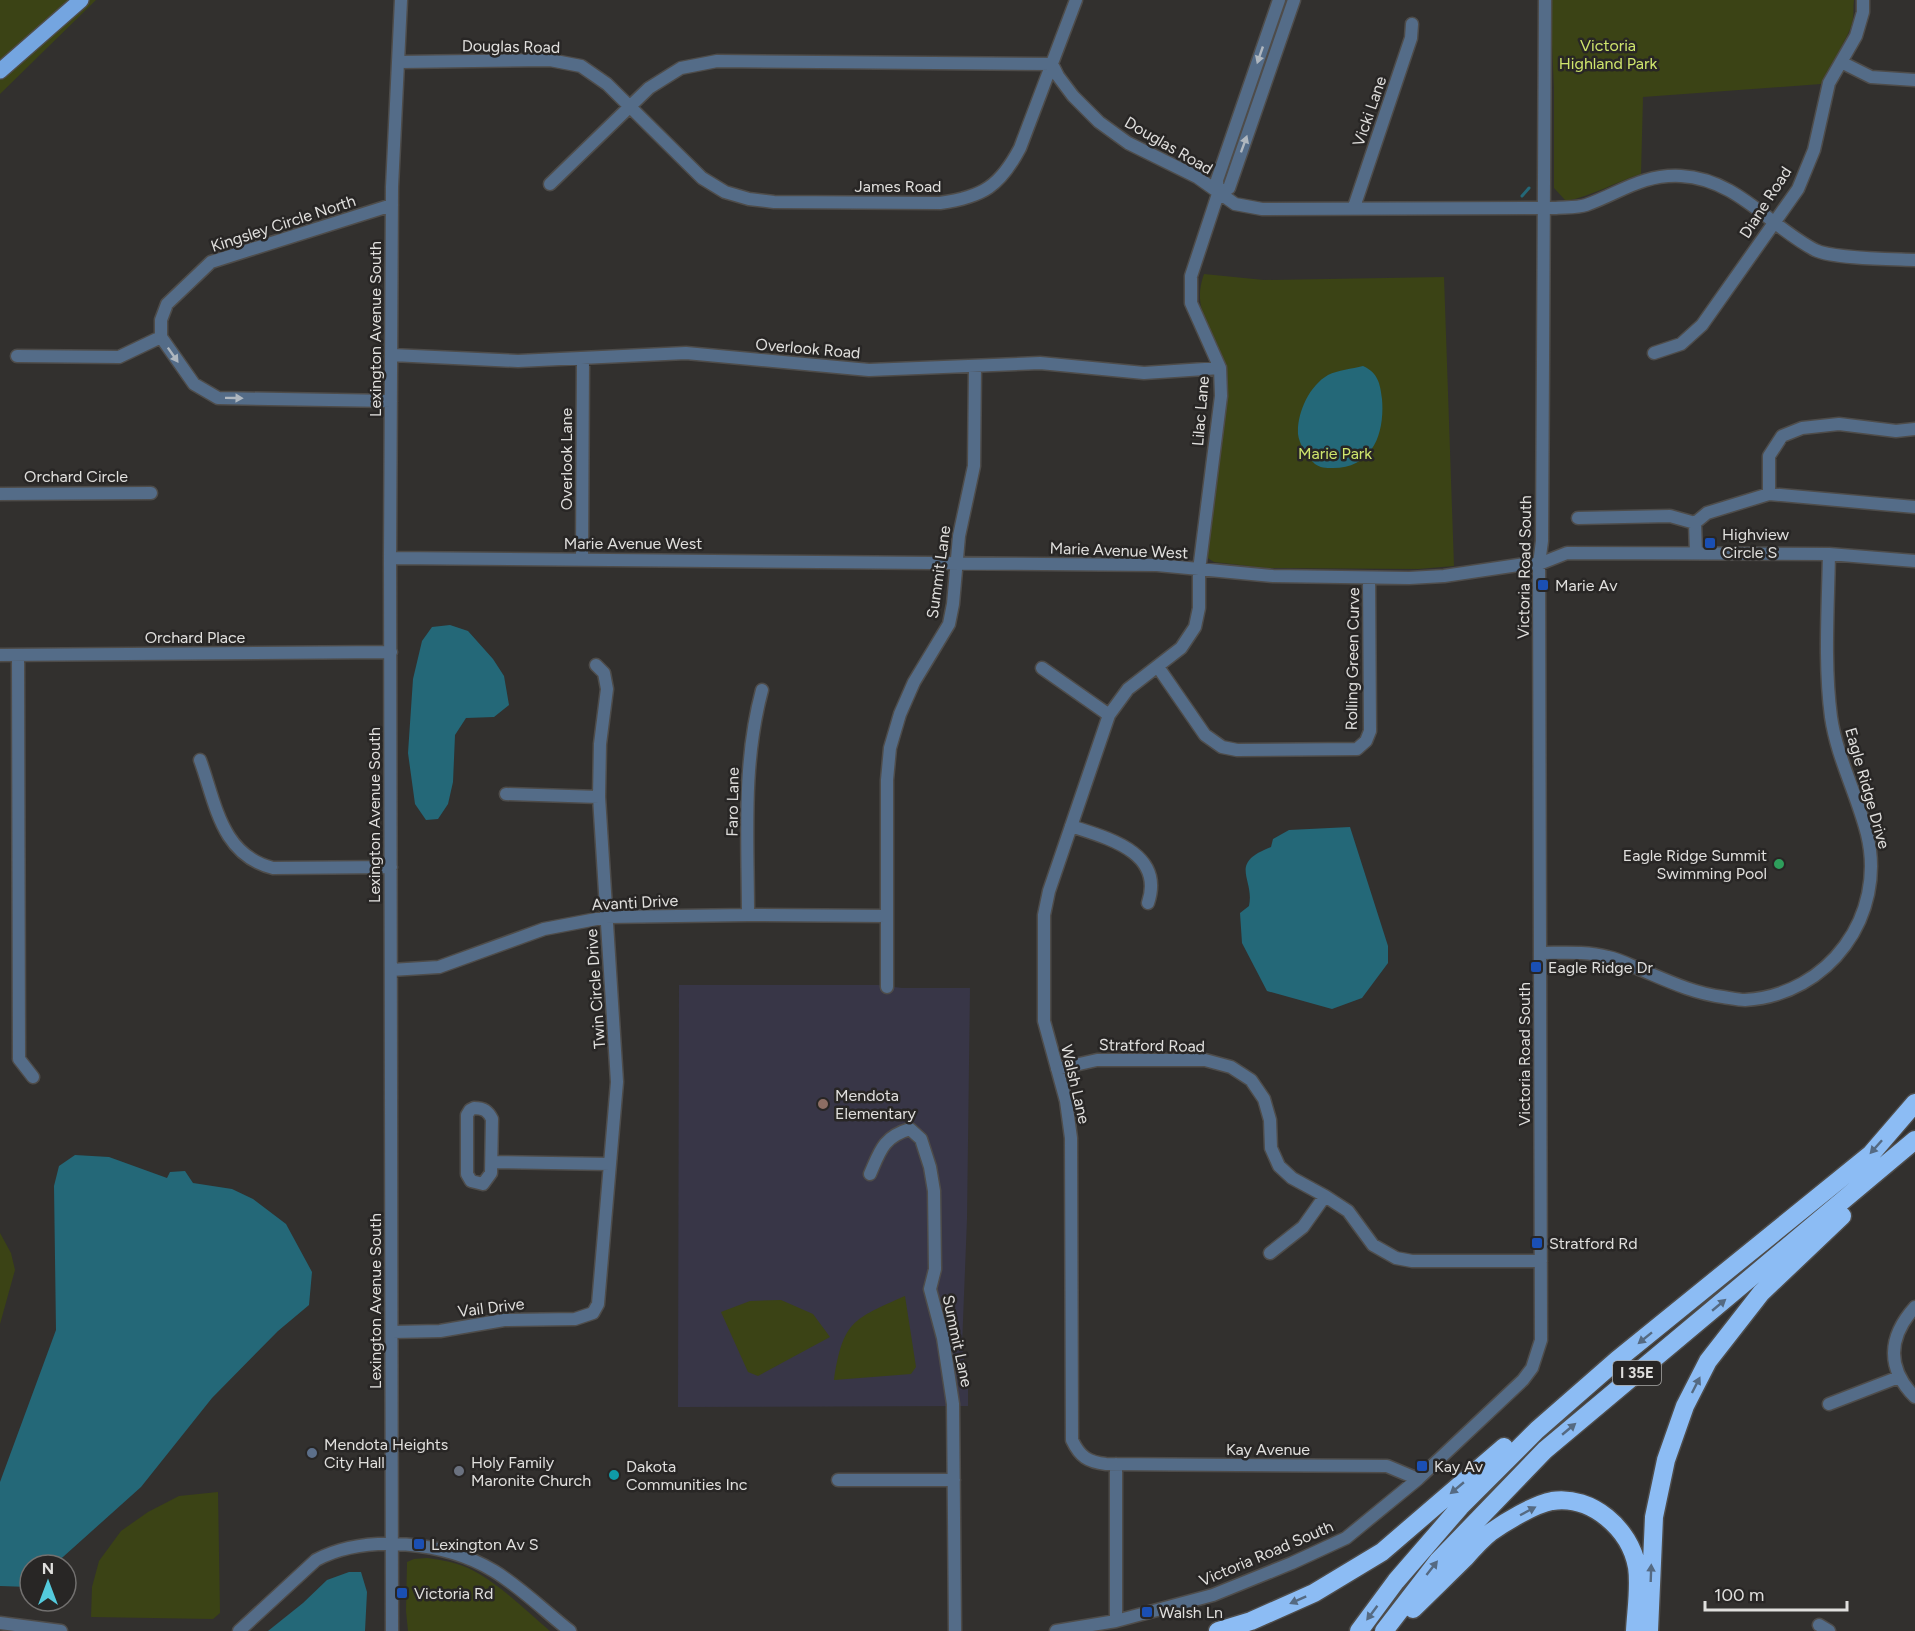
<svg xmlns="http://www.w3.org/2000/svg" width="1915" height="1631" viewBox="0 0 1915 1631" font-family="Figtree,sans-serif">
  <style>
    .education { fill: #383647 }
    .green { fill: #3b4315 }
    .water { fill: #246878 }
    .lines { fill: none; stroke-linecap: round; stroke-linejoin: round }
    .stream { stroke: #246878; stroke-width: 3 }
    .minor-casing { stroke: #4e4c4a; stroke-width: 15 }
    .major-casing { stroke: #4e4c4a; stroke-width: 18 }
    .highway-casing { stroke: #4e4c4a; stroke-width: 21 }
    .minor { stroke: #546c88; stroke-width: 12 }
    .major { stroke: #74a5e0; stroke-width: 15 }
    .highway { stroke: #8cbcf4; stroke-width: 18 }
    .oneway { fill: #afb7bf }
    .oneway2 { fill: #556a82 }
    .transit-dot { fill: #1a4fb4; stroke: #282625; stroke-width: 2 }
    .leisure-dot { fill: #2e9e5b; stroke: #282625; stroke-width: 2 }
    .education-dot { fill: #8d6e63; stroke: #282625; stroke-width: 2 }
    .service-dot { fill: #5c6f8a; stroke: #282625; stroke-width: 2 }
    .worship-dot { fill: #6b7280; stroke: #282625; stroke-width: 2 }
    .culture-dot { fill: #0f9aa8; stroke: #282625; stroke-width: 2 }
    .labels { text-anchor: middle; stroke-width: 5; stroke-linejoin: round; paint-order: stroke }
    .shield { fill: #282625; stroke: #a9a8a6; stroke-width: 1.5 }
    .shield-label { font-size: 15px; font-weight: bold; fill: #e0dfdd }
    .park-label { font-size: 16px; fill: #cfe56c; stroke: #282625 }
    .street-label { font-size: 16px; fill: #e0dfdd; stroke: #282625 }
    .poi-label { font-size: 16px; fill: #e0dfdd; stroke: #282625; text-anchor: start }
  </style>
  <rect width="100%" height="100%" fill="#32302e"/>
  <path class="education" d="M679,985H878L902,988H970L967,1219L962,1346L968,1388V1406L678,1407Z"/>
  <path class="green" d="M0,0H96L0,94Z
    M1550,0H1854C1853,6 1854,13 1853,19C1851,35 1828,67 1821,84L1643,97L1641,174C1615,182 1593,196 1566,201L1554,188V89Z
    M1204,274L1264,280L1444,277L1454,566L1418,569L1266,568L1214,562L1206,557L1227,381C1225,372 1224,362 1221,354C1209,324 1192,307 1204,274Z
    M0,1233L11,1253L15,1270L0,1324Z
    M905,1296L916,1367L911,1374L834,1380C843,1321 853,1319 905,1296Z
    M781,1300L813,1314L830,1337L758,1376L748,1372L721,1312L750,1301Z
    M218,1492L220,1613L213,1619L91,1617L92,1587L99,1561L121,1531L148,1512L179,1496Z
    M427,1558C441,1560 455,1562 468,1568C498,1582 525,1610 550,1631H408L406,1611L407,1562L414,1559Z"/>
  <path class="water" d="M1363,366C1378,373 1380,383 1382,399C1385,434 1372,470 1330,468C1324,468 1317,467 1313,462C1307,456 1299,444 1298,434C1297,413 1309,386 1328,375C1338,370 1352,369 1363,366Z
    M450,625L468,631L493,659L504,676L509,705L494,717L466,718L455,735L453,782L448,804L438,819L426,820L415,804L408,753L413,679L422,641L432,627Z
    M1350,827L1388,946V963L1362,998L1332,1009L1267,991L1242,943L1240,913L1249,906C1255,878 1227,864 1271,847L1273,839L1289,830Z
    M75,1155L109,1157L167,1178L170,1172L185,1171L193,1183L232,1189L253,1199L286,1224L312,1272L309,1305L278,1331L212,1398L141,1487L54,1565H30L29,1587L0,1586V1482L56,1330L54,1186L59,1166Z
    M349,1572H361L367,1592L365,1631H268L303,1603L327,1580Z"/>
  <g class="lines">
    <path class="stream" d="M1522,196L1529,188"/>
    <g class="minor-casing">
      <path id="minor" d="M1279,0L1217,180L1218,194L1191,276V303L1220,368L1221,396L1199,570V608L1195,627L1181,648L1128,689L1109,715L1049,891L1044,915V1021L1066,1101L1071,1138L1072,1440C1080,1457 1088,1462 1106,1464L1387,1466L1418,1479
        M400,62L550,60L581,66L607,84L702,178L725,192L749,199L774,202L940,203C983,197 1000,186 1020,148L1076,0
        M1841,62L1871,77L1915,80
        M550,184L649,88L681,68L717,61L1052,64L1058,76L1073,96L1099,122L1128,143L1197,177L1235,204L1262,209L1554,208C1564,207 1577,208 1586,205C1620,193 1642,174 1681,176C1737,179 1769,226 1815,250C1834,259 1892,259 1915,260
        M1218,194L1229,188L1294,0
        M1354,207L1411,38L1412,24
        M1654,353L1681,344L1702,325L1798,189L1814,150L1829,83L1856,36L1863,12V0
        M392,355L518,361L686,353L869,370L1040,363L1144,373L1220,368
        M17,356L119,357L161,337
        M391,401L218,398L194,384L161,337V320L167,304L211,262L392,205
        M0,494L151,493
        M1769,494V456L1782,436L1802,428L1839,424L1896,431L1915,429
        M1578,518L1670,516L1695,523L1707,513L1769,494L1915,507
        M1695,523L1696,553
        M390,558L1157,565L1273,576L1409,578L1444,576L1525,564H1539L1567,553L1829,554L1915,561
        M582,560L583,358
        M0,655L391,652
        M18,655L19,1059L33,1077
        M1158,667L1205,735L1222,747L1237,750L1357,749L1366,741L1370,731L1369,578
        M1042,668L1109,715
        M200,760C216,804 221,855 273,868L391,867
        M506,794L599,797
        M1071,826C1107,838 1165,852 1148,903
        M748,915C748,839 742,764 762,690
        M1540,953C1563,953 1586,951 1608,957C1618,959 1628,964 1637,968C1666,980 1692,993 1723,997C1730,998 1738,1000 1745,1000C1829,995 1887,915 1867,834C1857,794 1837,758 1831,717C1824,664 1828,608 1829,554
        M391,970L439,967L544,929L607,917L748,915L887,916
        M887,987V780L890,748L900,714L914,682L949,624L953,604L959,536L974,466L975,366
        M1057,1069L1097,1060H1205L1231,1067L1251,1080L1264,1099L1270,1120L1271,1148L1279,1166L1292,1178L1325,1196L1348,1211L1373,1245L1396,1258L1412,1261H1541
        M474,1108C484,1108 488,1111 492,1119L491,1173L483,1184L471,1181L467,1174V1115L470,1110Z
        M493,1162L610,1164
        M870,1174C880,1151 883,1137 910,1129L921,1139L930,1167L934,1191L935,1269L930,1289L943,1338L953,1404L955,1631
        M1270,1253L1303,1227L1325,1196
        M1915,1307C1888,1337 1886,1368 1915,1397
        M392,1332L440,1331L504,1320L575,1319L593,1313L598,1304L617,1082L599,797L600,744L607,689L604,673L596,665
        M1829,1404L1899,1377
        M838,1480H954
        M1116,1621V1464
        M0,1623L61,1631
        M1819,1625L1829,1631
        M239,1631L316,1560C367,1533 446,1542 494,1571C519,1586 547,1613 570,1631
        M392,1631L390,558L392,187L401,0
        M1056,1631L1116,1621L1213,1595L1292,1563L1346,1538L1418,1479L1523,1380L1532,1368L1541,1340L1539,564L1542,541L1545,0"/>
    </g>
    <g class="major-casing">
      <path id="major" d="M0,71L81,0"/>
    </g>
    <g class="highway-casing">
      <path id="highway" d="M1413,1609C1430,1592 1448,1575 1465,1558C1473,1549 1482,1539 1491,1532C1505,1522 1535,1504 1552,1501C1592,1495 1630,1529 1637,1567C1640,1587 1636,1611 1635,1631
        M1218,1631L1251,1621L1314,1593L1382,1552L1504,1447
        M1359,1631L1396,1581L1460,1507L1537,1430L1617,1360L1871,1154L1915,1103
        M1384,1631L1438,1561L1545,1450L1915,1140
        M1649,1631L1654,1517L1666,1460L1685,1406L1708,1361L1761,1293L1842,1216"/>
    </g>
    <use href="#minor" class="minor"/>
    <use href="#major" class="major"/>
    <use href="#highway" class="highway"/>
  </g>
  <defs><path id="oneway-solid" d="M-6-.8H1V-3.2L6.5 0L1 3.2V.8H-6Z" transform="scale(1.5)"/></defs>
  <g class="oneway">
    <use href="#oneway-solid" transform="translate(1260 55) rotate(109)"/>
    <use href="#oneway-solid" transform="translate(1244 144) rotate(-70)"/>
    <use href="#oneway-solid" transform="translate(173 355) rotate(55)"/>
    <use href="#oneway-solid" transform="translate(234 398) rotate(1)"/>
  </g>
  <g class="oneway2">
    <use href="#oneway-solid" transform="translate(1876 1147) rotate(132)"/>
    <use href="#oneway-solid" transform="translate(1719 1305) rotate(-40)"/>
    <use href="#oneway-solid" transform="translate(1645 1338) rotate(141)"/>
    <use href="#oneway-solid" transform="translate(1696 1385) rotate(-63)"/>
    <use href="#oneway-solid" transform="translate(1569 1429) rotate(-40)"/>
    <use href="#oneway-solid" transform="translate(1457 1488) rotate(140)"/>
    <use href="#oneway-solid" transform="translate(1528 1511) rotate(-28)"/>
    <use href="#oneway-solid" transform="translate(1432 1568) rotate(-52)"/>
    <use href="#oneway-solid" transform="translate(1651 1573) rotate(-88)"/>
    <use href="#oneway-solid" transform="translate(1298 1600) rotate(156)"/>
    <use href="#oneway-solid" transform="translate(1372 1613) rotate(127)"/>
  </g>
  <g class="transit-dot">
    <rect x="1704" y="537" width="12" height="12" rx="3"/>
    <rect x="1537" y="579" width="12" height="12" rx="3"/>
    <rect x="1530" y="961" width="12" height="12" rx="3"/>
    <rect x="1531" y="1237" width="12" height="12" rx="3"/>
    <rect x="1416" y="1460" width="12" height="12" rx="3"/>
    <rect x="413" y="1538" width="12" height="12" rx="3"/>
    <rect x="396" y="1587" width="12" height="12" rx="3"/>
    <rect x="1141" y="1606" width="12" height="12" rx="3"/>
  </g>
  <circle class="leisure-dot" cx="1779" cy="864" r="6"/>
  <circle class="education-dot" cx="823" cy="1104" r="6"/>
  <circle class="service-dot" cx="312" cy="1453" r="6"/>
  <circle class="worship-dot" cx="459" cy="1471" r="6"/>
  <circle class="culture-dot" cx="614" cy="1475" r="6"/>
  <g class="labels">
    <rect class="shield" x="1613" y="1361" width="48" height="24" rx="4.5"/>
    <g class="shield-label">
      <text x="1637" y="1378">I 35E</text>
    </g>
    <g class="park-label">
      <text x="1608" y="51">Victoria<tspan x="1608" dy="18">Highland Park</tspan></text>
      <text x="1335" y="459">Marie Park</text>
    </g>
    <g class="street-label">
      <text transform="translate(511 46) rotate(1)" y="6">Douglas Road</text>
      <text transform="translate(1369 111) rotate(-71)" y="6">Vicki Lane</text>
      <text transform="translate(1169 145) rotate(30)" y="6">Douglas Road</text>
      <text x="898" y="192">James Road</text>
      <text transform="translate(1765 202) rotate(-57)" y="6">Diane Road</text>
      <text transform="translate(283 223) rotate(-18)" y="6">Kingsley Circle North</text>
      <text transform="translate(375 329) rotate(-90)" y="6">Lexington Avenue South</text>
      <text transform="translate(808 348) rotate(5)" y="6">Overlook Road</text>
      <text transform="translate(1200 411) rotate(-85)" y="6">Lilac Lane</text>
      <text transform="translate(566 459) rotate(-90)" y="6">Overlook Lane</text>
      <text x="76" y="482">Orchard Circle</text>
      <text x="633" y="549">Marie Avenue West</text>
      <text transform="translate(1119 550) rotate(2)" y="6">Marie Avenue West</text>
      <text transform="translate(1524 567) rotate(-89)" y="6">Victoria Road South</text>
      <text transform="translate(938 572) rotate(-82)" y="6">Summit Lane</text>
      <text x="195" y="643">Orchard Place</text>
      <text transform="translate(1352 659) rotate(-89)" y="6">Rolling Green Curve</text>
      <text transform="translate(1868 788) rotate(74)" y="6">Eagle Ridge Drive</text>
      <text transform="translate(732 802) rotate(-89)" y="6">Faro Lane</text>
      <text transform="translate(374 815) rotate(-90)" y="6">Lexington Avenue South</text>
      <text transform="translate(635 902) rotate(-3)" y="6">Avanti Drive</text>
      <text transform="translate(595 989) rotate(-94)" y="6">Twin Circle Drive</text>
      <text transform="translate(1152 1045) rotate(1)" y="6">Stratford Road</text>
      <text transform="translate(1524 1054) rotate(-90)" y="6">Victoria Road South</text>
      <text transform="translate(1076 1084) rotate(77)" y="6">Walsh Lane</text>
      <text transform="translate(375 1301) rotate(-90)" y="6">Lexington Avenue South</text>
      <text transform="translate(491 1307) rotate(-7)" y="6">Vail Drive</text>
      <text transform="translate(958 1341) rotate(78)" y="6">Summit Lane</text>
      <text x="1268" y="1455">Kay Avenue</text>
      <text transform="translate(1266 1553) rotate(-23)" y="6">Victoria Road South</text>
    </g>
    <g class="poi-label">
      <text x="1722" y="540">Highview<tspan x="1722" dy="18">Circle S</tspan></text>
      <text x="1555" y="591">Marie Av</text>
      <text x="1767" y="861" text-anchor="end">Eagle Ridge Summit<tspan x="1767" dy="18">Swimming Pool</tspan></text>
      <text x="1548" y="973">Eagle Ridge Dr</text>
      <text x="835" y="1101">Mendota<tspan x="835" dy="18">Elementary</tspan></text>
      <text x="1549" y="1249">Stratford Rd</text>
      <text x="324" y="1450">Mendota Heights<tspan x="324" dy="18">City Hall</tspan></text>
      <text x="471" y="1468">Holy Family<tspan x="471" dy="18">Maronite Church</tspan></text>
      <text x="626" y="1472">Dakota<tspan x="626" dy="18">Communities Inc</tspan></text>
      <text x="1434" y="1472">Kay Av</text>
      <text x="431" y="1550">Lexington Av S</text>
      <text x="414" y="1599">Victoria Rd</text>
      <text x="1159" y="1618">Walsh Ln</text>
    </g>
  </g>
  <g transform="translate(48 1583)"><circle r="28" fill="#282625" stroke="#72706f" stroke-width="1.5"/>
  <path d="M0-4.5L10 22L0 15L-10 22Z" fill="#54cadd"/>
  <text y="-9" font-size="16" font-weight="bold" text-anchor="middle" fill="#e0dfdd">N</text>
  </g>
  <path d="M1705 1601v9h142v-9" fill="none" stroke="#e0dfdd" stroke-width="3"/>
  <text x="1714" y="1601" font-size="18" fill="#e0dfdd" stroke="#282625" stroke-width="4.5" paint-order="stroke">100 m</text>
</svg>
